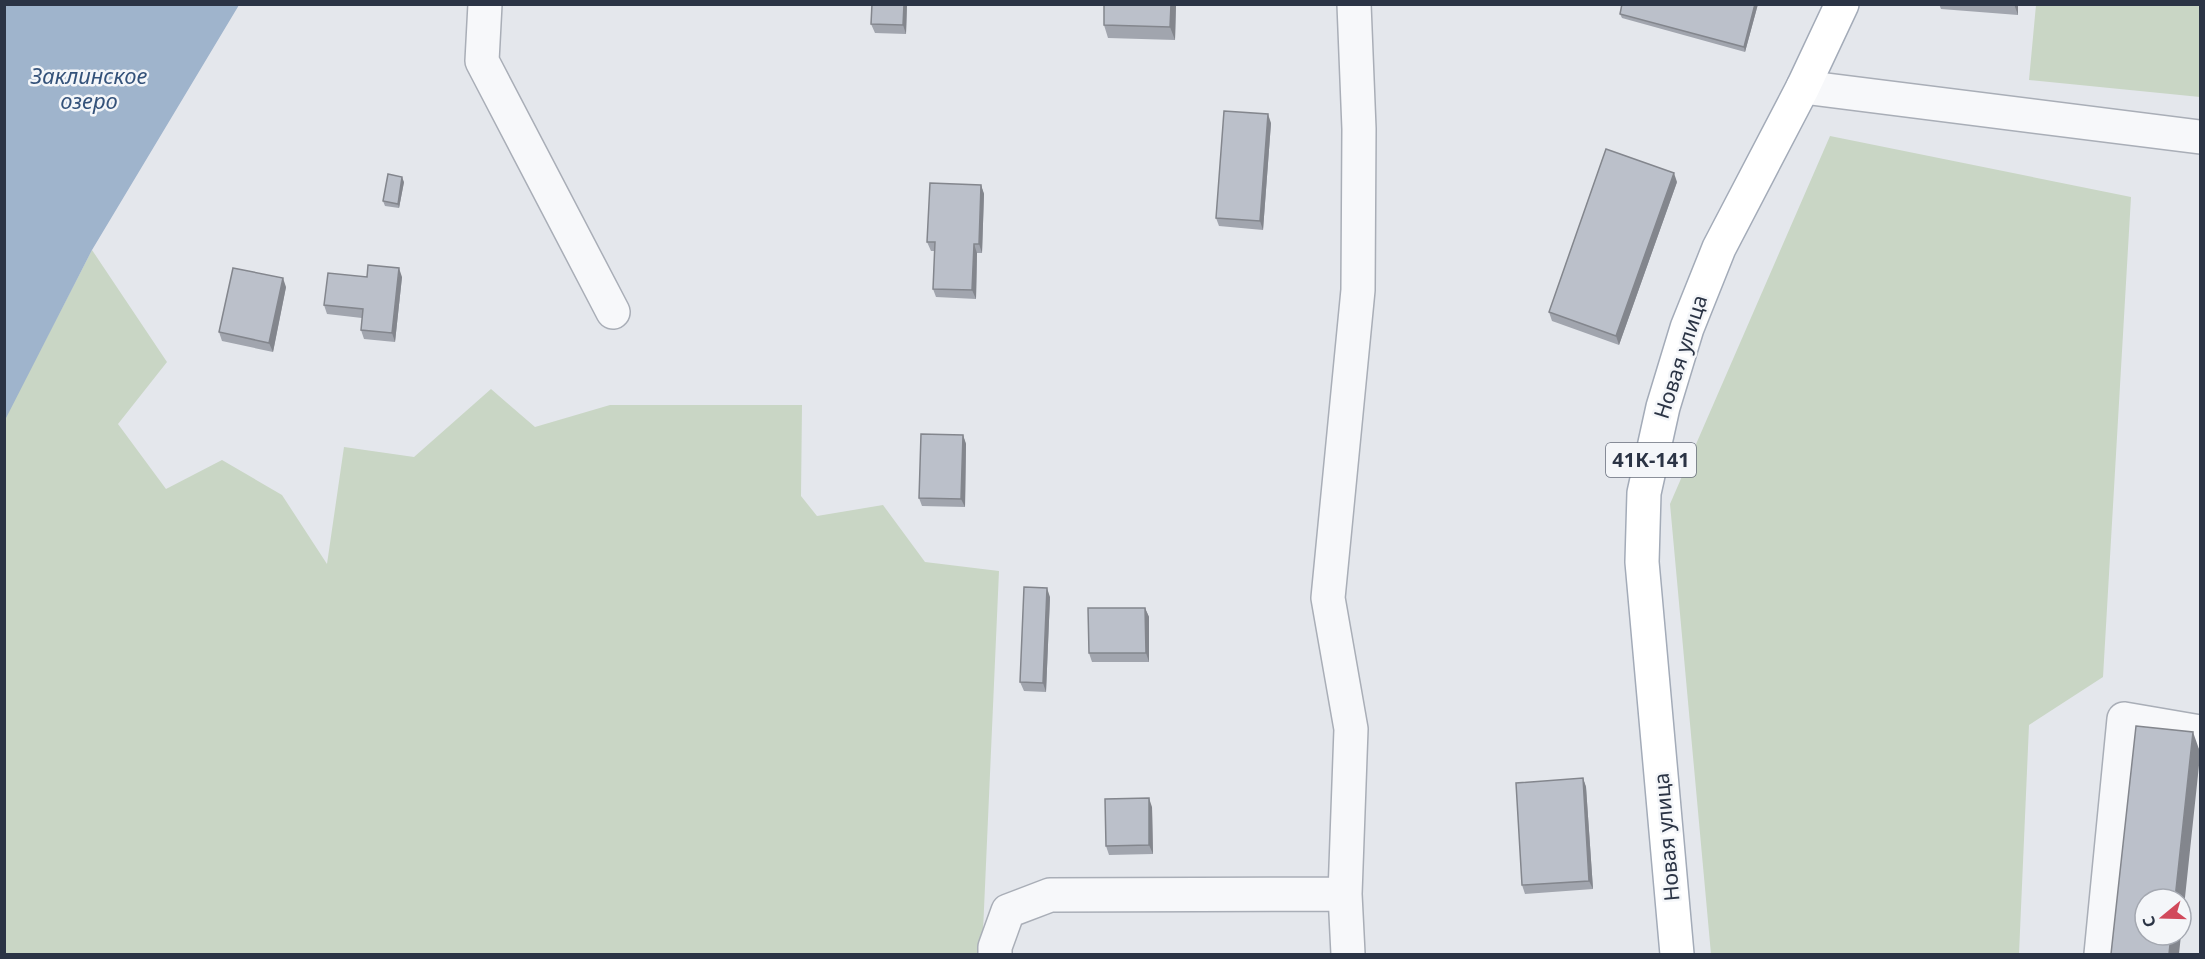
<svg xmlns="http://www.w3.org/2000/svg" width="2205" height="959" viewBox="0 0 2205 959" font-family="'Noto Sans',sans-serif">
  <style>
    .green { fill: #c9d6c5 }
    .water { fill: #9fb4cc }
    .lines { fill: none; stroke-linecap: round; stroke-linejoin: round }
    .minor-casing { stroke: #a9aeb7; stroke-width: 36 }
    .major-casing { stroke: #a3abb8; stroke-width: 36 }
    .minor { stroke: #f7f8fa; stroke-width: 33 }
    .major { stroke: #fff; stroke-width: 33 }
    .wall { fill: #a1a5ae }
    .shaded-wall { fill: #83868d }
    .building { fill: #bbc0ca; stroke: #83868d; stroke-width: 1.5 }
    .labels { text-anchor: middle; stroke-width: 5; stroke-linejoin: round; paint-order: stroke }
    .shield { fill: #f4f6f9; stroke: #676e7b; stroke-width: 1.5 }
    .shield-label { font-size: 20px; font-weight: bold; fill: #2b3445 }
    .street-label { font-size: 21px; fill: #2b3445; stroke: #f4f6f9 }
    .water-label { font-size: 22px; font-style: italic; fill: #34527a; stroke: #f4f6f9 }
  </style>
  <rect width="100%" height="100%" fill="#e4e7ec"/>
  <path class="green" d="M2036,5H2200V97L2029,80Z
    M1830,136L2131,197L2103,677L2029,725L2019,954H1711L1670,504Z
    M92,250L167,362L118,424L166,489L222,460L282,495L327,564L344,447L414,457L491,389L535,427L610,405H802L801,496L817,516L883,505L925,562L999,571L982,954H5L4,420Z"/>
  <path class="water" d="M5,4L239,5L92,250L5,420Z"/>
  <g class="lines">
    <g class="minor-casing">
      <path id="minor" d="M485,4L482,61L613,312
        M1803,87L2200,137
        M995,954V947L1008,911L1050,895L1345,894
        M1348,954L1345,894L1351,729L1328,598L1358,290L1359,129L1354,4
        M2101,954L2124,719L2200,732"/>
    </g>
    <g class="major-casing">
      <path id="major" d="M1677,954L1642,562L1644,493L1663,407L1687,328L1719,248L1803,87L1842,4"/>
    </g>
    <use href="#minor" class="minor"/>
    <use href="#major" class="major"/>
  </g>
  <path class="wall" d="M872,4H907L906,34L875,33L871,24Z
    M1104,4H1176L1175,40L1108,38L1104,25Z
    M1622,4H1758L1745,52L1622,18L1620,14Z
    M1939,4H2018V15L1941,9Z
    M1271,123L1263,230L1219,226L1216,218Z
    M404,182L399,208L385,206L383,201Z
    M1677,182L1619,345L1552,321L1549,312Z
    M981,185L984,194L982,253H977L976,299L936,297L933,289L935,251H931L927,242Z
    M367,277H402L395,342L364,339L361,330L362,318L327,314L324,305Z
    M286,287L273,352L222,341L219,332Z
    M963,435L966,444L965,507L922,506L919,498Z
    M1050,597L1046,692L1024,691L1020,682Z
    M1145,608L1149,617V662H1092L1089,653Z
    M1583,778L1586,787L1593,889L1525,894L1522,885Z
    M1152,807L1153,854L1109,855L1106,846Z"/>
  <path class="shaded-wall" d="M904,4H907L906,34L903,25Z
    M1171,4H1176L1175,40L1170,27Z
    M1755,4H1758L1745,52L1744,47Z
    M2014,4H2018V15Z
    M1268,114L1271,123L1263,230L1260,221Z
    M1674,173L1677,182L1619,345L1616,336Z
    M402,177L404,182L399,208L398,204Z
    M981,185L984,194L982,253L979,244Z
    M974,244L977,253L976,299L972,290Z
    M399,268L402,277L395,342L392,333Z
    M283,278L286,287L273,352L269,343Z
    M963,435L966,444L965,507L961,499Z
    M1047,588L1050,597L1046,692L1043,683Z
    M1145,608L1149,617V662L1146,653Z
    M2193,732L2200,752V756L2179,954H2169L2171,935H2181V899H2175Z
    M1583,778L1586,787L1593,889L1589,881Z
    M1149,798L1152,807L1153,854L1149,845Z"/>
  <path class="building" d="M872,4H904L903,25L871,24Z
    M1104,4H1171L1170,27L1104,25Z
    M1622,4H1755L1744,47L1620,14Z
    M1224,111L1268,114L1260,221L1216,218Z
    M1606,149L1674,173L1616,336L1549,312Z
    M388,174L402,177L398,204L383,201Z
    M930,183L981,185L979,244H974L972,290L933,289L935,242H927Z
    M368,265L399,268L392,333L361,330L363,309L324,305L328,273L367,277Z
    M233,268L283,278L269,343L219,332Z
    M921,434L963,435L961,499L919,498Z
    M1024,587L1047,588L1043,683L1020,682Z
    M1088,608H1145L1146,653H1089Z
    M2136,726L2193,732L2175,899H2145V935H2171L2169,954H2111Z
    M1583,778L1589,881L1522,885L1516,783Z
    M1149,798V845L1106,846L1105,799Z"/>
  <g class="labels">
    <rect class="shield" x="1606" y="443" width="90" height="34" rx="4.5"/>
    <g class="shield-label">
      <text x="1651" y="467">41К-141</text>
    </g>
    <g class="street-label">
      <text transform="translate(1681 357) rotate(-72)" y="7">Новая улица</text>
      <text transform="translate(1667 837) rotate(-95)" y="7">Новая улица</text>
    </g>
    <g class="water-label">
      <text x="89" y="84">Заклинское<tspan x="89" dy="25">озеро</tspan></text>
    </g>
  </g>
  <rect width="2205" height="959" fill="none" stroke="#2b3445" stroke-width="12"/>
  <g transform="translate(2163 917) rotate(251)"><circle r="28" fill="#f4f6f9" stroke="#a4a8b1" stroke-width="1.5"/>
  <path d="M0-4.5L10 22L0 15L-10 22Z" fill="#d1495b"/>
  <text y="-9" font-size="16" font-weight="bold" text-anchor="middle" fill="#2b3445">С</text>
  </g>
</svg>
